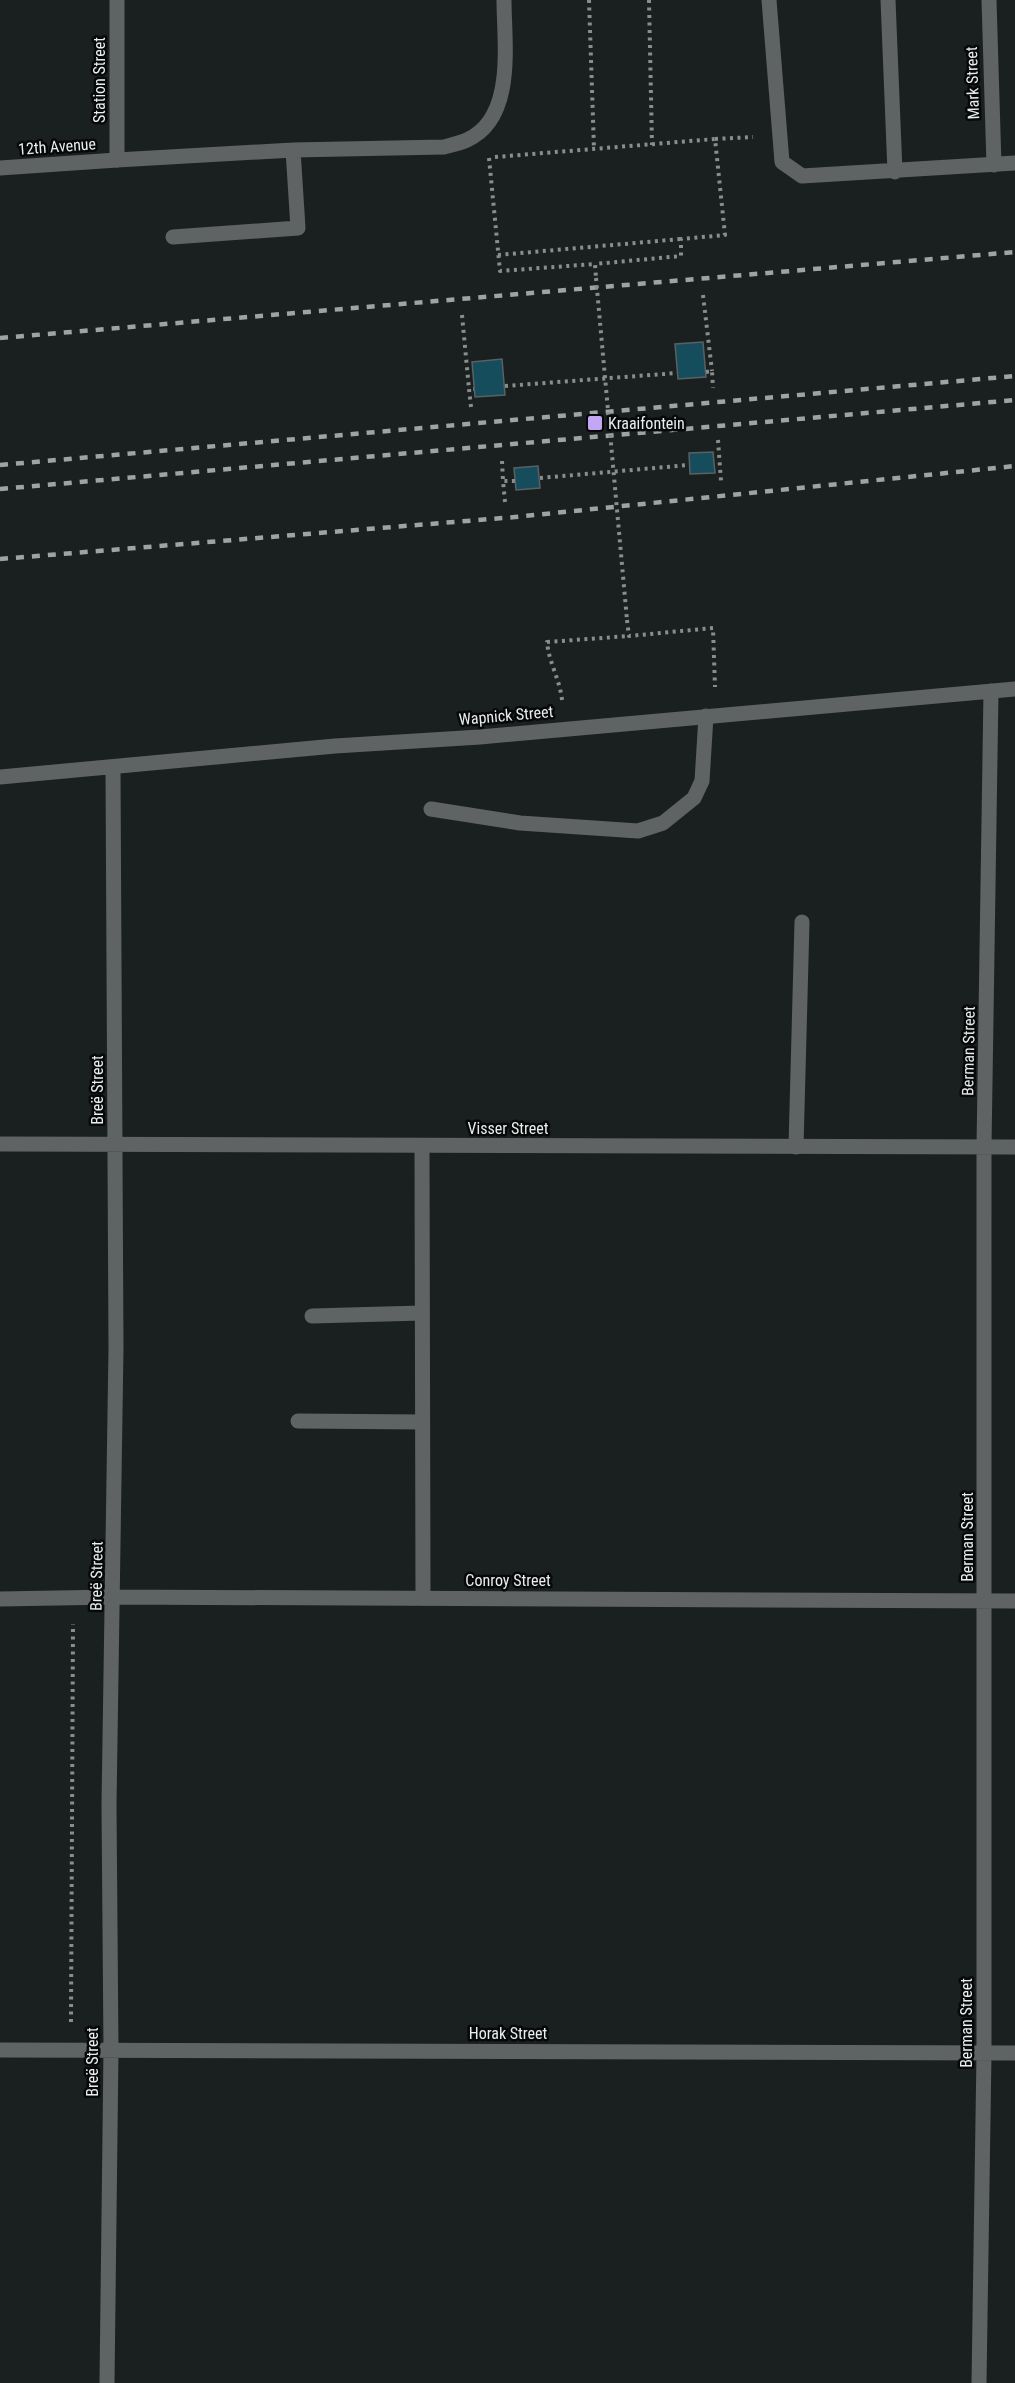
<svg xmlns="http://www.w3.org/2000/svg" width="1015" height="2383" viewBox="0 0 1015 2383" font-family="'Roboto Condensed',sans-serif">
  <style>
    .building { fill: #164d5c; stroke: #5a6063; stroke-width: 1.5 }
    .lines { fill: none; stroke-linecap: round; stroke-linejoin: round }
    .path { stroke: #888d8d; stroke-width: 4; stroke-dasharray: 3 4.5; stroke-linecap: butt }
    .lane { stroke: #606363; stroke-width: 15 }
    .street { stroke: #606363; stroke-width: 15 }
    .rail { stroke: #9ea3a3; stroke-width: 4.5; stroke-dasharray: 8 8; stroke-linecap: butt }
    .path-bridge { stroke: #888d8d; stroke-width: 4; stroke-dasharray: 3 4.5; stroke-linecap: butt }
    .poi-dot { fill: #c3a7f2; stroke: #070909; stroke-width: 2 }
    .labels { text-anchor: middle; stroke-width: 5; stroke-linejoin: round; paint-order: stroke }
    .street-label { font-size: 16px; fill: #e9eded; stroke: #070909 }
    .poi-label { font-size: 16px; fill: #e9eded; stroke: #070909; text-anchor: start }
  </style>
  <rect width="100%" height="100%" fill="#1a2020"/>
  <path class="building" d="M703,342L706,377L678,379L675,344Z
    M502,359L505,395L475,397L472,362Z
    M713,452L715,473L690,474L689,453Z
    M538,466L540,488L516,490L514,468Z"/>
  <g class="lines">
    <path class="path" d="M589,0L594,149
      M649,0L652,145
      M715,139L753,137
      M495,157L715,139L725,235L681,239V256L595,264
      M489,158L500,271L595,264L596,278
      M498,255L681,239
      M703,295L712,371
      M462,315L469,389
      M706,372L712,371L713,388
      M505,386L677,373
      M471,407L469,389H474
      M718,440L721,481
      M502,461L503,481
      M540,478L689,465
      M505,502L503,481H515
      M627,620L629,636L713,628L715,687
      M562,700C560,680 549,663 547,642L629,636
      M71,2022L73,1624"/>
    <path class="lane" d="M769,0L782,162L802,176L1015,163
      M888,0L895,172
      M989,0L994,165
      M117,160L293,150L444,147C452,145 460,143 467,140C516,118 504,43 504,0
      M173,237L298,228L293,150
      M431,809L520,823L638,831L663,823L694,798L702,781L706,716
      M422,1146L423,1598
      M796,1147L802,922
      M312,1316L422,1313
      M298,1421L422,1422"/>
    <path class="street" d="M0,168L117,160V0
      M0,777L335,746L480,737L1015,689
      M0,1144L1015,1147
      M0,1599L114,1597L1015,1601
      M0,2050L1015,2053
      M107,2383L111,2050L109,1805L116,1348L113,769
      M979,2383L984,2053V1147L991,691"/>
    <path class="rail" d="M0,338L1015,252
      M0,465L1015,376
      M0,489L1015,400
      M0,559L515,517L1015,466"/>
    <path class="path-bridge" d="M596,278L627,620"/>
  </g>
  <rect class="poi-dot" x="587" y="415" width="16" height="16" rx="3"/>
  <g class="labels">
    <g class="street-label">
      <text transform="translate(99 80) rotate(-90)" y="6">Station Street</text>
      <text transform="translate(972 83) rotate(-92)" y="6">Mark Street</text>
      <text transform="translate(57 146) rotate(-4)" y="6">12th Avenue</text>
      <text transform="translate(506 715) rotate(-5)" y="6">Wapnick Street</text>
      <text transform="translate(968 1051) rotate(-89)" y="6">Berman Street</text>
      <text transform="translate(97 1090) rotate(-90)" y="6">Breë Street</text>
      <text x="508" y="1134">Visser Street</text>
      <text transform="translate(967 1537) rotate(-90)" y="6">Berman Street</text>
      <text transform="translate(96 1576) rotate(-89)" y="6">Breë Street</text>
      <text x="508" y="1586">Conroy Street</text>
      <text transform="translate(966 2023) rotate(-90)" y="6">Berman Street</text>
      <text x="508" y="2039">Horak Street</text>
      <text transform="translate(92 2062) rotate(-90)" y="6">Breë Street</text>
    </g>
    <g class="poi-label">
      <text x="608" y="429">Kraaifontein</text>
    </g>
  </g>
</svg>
